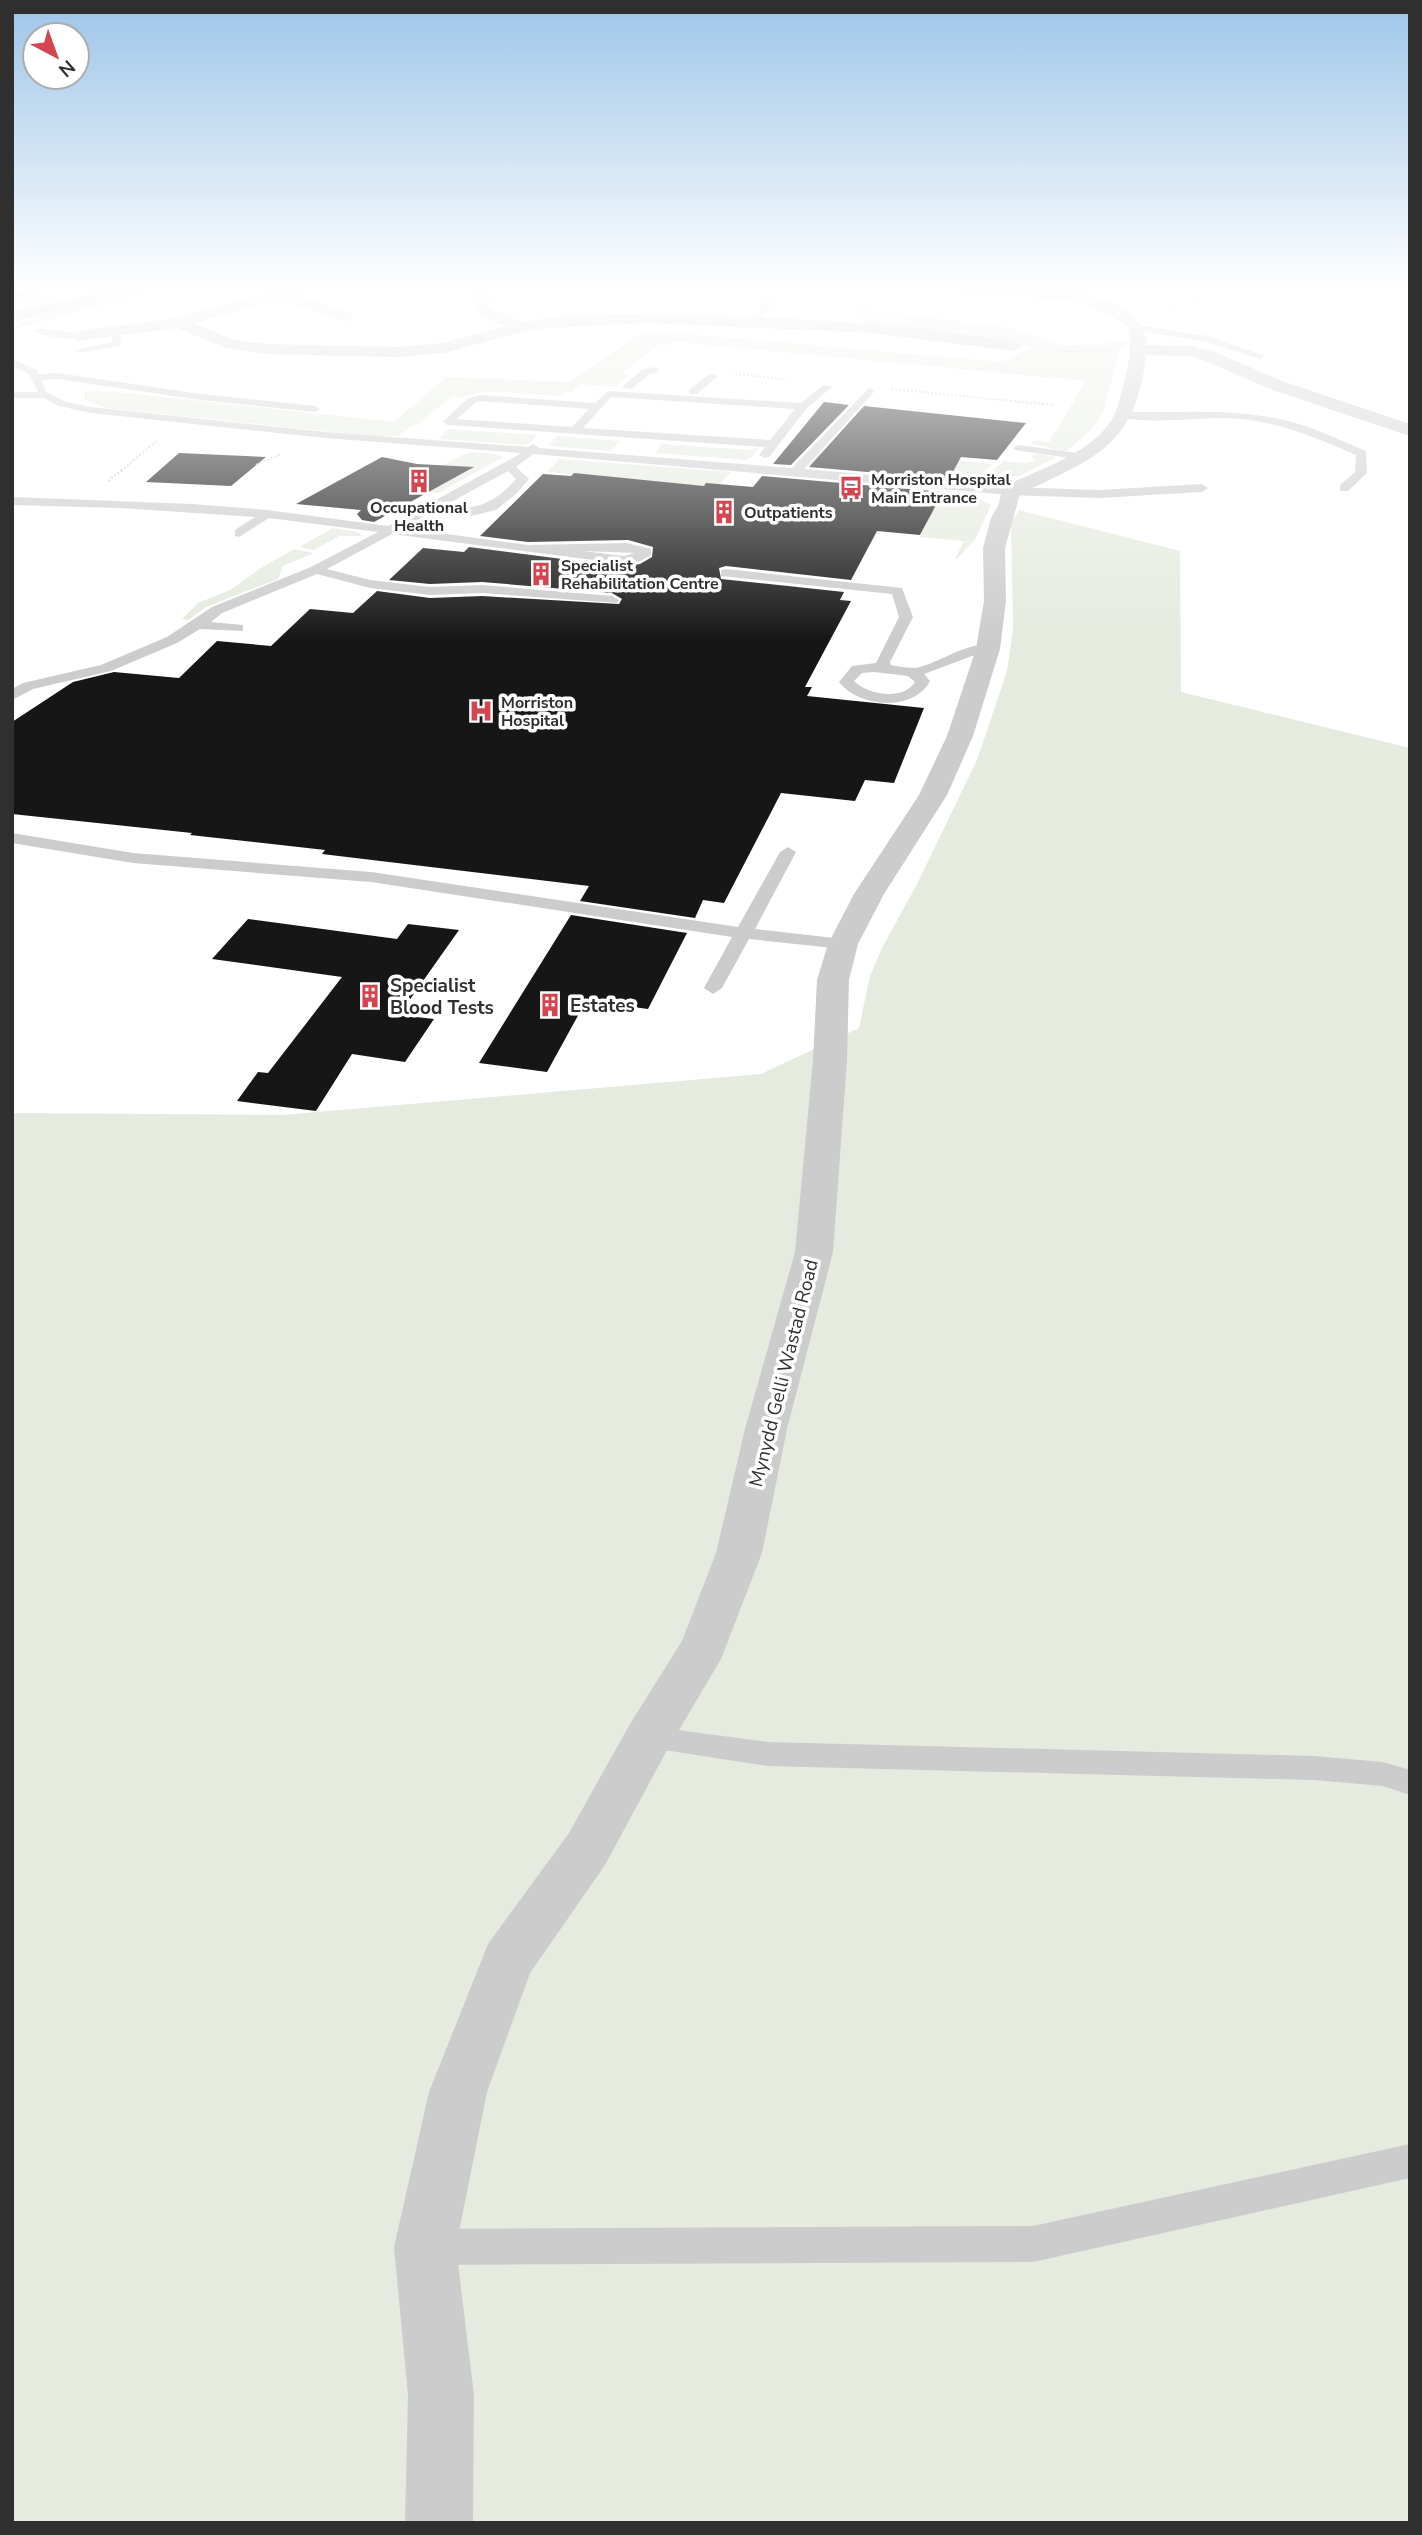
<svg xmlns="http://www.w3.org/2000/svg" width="1422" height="2535" viewBox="0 0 1422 2535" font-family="'Nunito Sans',sans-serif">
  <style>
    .green { fill: #e5ebdf }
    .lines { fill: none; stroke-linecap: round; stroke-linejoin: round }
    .stream { stroke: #cddee8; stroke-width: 5 }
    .building { fill: #161616 }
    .path-far1 { stroke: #ccc; stroke-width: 2; stroke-dasharray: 2 2; stroke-linecap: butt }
    .path { stroke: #ccc; stroke-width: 2.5; stroke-dasharray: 2 2; stroke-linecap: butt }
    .lane { fill: #ccc; fill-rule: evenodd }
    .street { fill: #ccc; fill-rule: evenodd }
    .secondary { fill: #b9b9b9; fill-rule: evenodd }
    .highway { fill: #969696; fill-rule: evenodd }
    .labels { text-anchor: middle; stroke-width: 7; stroke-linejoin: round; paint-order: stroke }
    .far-poi-label { font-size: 16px; font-weight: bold; fill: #2f2f2f; stroke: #fff; text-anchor: start }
    .poi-label { font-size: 19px; font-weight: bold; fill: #2f2f2f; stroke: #fff; text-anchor: start }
    .street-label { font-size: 19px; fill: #2f2f2f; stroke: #fff }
  </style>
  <rect width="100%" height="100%" fill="#fff"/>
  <path class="green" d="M74,286H132L12,313V301Z
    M857,308L1007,327L1065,346L1131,341L1119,352L1103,413L1090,431L1065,452L1030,443L1033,441L1049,442L1086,381L676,342L671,345L659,344L622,373L629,375L615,387L580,384L572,392L565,391L560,396L485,391L463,397L452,396L418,425H412L399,436H371L106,408L84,399V391L129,393L394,422L446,377L571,382L645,330L1001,362L1032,348L963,333L861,323L869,317L854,314Z
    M448,429L537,435L530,443L524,445L438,439Z
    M557,436L620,441L611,451L549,446Z
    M662,444L752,450L759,446L751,458L745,460L655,453Z
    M832,447L993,464L974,480L806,465L819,449Z
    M469,452L495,454L503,457L438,493L428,492L473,468L443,465Z
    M1038,454L1057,457L1019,476L981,480L1004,461L1025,463L1035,460L1031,456Z
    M559,459L731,472L719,485L704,486L547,472Z
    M924,493L976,497L991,505L976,538L957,559H955L964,541L920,537L936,504Z
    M1019,510L1180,551L1181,692L1410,748V2523H12V1113L282,1115L761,1074L859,1028L870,976L882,948L917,884L977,760L1007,671L1013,630L1011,523Z
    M333,528L358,532L362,536H339L314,550L299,547Z
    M295,549L314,553L283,566L278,579L206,607L188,620L182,619L198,603L230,590L264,566Z"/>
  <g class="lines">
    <path class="stream" d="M12,327L137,293L173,286"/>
  </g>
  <path class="building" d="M824,402L849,405L791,465L773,464Z
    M864,406L1026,423L997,460L961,457L949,479L809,467Z
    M179,453L266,457L231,486L146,482Z
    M382,457L417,464L474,467L374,522L362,520L357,514L361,510L296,504Z
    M574,473L704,486L706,483L753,487L762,476L943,492L920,535L877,531L851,580L726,566L719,568L721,579L844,592L840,600L851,601L805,687H812L807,696L924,708L894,783L865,780L855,801L781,793L724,903L703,900L695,918L580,901L589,886L322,854L325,850L190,835L192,833L12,814V722L73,682L114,672L179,678L217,641L271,646L310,609L353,613L377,591L430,598L482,596L619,604L622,599L612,593L482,582L430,584L389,580L423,548L464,552L469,547L624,567L640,564L652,557L653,547L628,540L528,542L480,536L543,474L571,476Z
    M571,915L687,933L648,1009L586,1001L547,1072L479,1063Z
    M248,919L397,939L408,924L459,930L399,1015L434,1019L405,1062L352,1054L316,1111L237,1101L258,1072L268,1073L342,977L212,959Z"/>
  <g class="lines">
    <path class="path-far1" d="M1163,307L1208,300L1266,286
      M1040,347L1065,351L1112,350
      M735,374L785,379
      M891,389L1054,405
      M256,465L281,454
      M121,471L158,440"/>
    <path class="path" d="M108,481L123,469"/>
    <path class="lane" d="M770,293L778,295C769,308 763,323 746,323V319L758,312Z
      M1136,325L1208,336L1265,356L1260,359L1206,342L1133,330L1131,328Z
      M39,328L78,333L83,336C70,343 49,336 36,333V329Z
      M115,328L120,331L121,346L79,353L74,350L113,342L110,331Z
      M12,359L37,370L39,374L58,373L201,394L315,406L320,409L315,412L201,400L58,379L42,380L46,392L66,402L91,407L325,432L528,447L534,444L539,448L792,468L869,388L874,391L873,393L804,469L1010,487L1099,490L1202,484L1208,488L1202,492L1099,498L1010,495L533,454L516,467L529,479L516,494L496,510L471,516L431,513L402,528L528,545L627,543L651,549V555L640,561L624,564L392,534L327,569L370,580L430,587L482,585L612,596L619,600L617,603L482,593L430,595L370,588L317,574L222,613L211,622L243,625V631L200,629L177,643L111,671L33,689L12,700V689L23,683L101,665L167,637L212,607L311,567L378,532L269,518L239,537L235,536V530L255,517L120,508L12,505V497L192,504L267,510L388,526L522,453L325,438L91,413L59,406L44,398H12V392H38L29,374L12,366ZM508,471L516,479C494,504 475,511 442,507ZM583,551L635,553L624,556Z
      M654,367L658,368V372L650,374L631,389L622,387L642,370Z
      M709,374L718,376L697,394H689V390Z
      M823,385L832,387L807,408L769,457L765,458L759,455L765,447L448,425L443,422L468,398L481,395L595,403L608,391L801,403ZM611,397L795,409L770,440L583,428ZM481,401L589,409L572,427L457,419L476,402Z
      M1122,412C1174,413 1228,408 1279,419C1309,425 1338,439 1366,451L1367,473L1348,491H1340V485L1355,472L1356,455C1315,437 1272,419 1227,418C1191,418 1153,424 1118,417V413Z
      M1019,445L1077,453L1083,456L1077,459L1015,450L1013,448Z
      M726,569L902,588L913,617L890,662L891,665C901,667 911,669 920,667C939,663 979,635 995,649L993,652L972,656L924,674L930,681C914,712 859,708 839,682L852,666L876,663L899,617L892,594L721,576V570ZM874,672L908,676L915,682C903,701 868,695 854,681L862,673Z
      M12,833L133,853L371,872L738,927L780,852L788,847L796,852L755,929L843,939L852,944L843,949L749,939L722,988L713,994L704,988L732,937L371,882L133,863L12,843Z
      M648,1726L768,1742L1314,1756L1383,1762L1410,1770V1795L1383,1786L1314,1780L768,1766L638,1746L633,1738L638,1730Z
      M1410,2144V2178L1033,2262L425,2265L412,2260L407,2247L412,2234L425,2229L1033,2226Z"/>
    <path class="street" d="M297,286H329L327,289L299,295L352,314L354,317L346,322L280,299L194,323L235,340L265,344L398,347L443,343L505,326L480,315L473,306L474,295L465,286H483L490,293L489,305L492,309L522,322L572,315L624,314L763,317L907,326L1013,341L1021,346L1013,351L871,333L649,323L546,328L521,332L444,353L398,357L265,354L226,348L177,328L78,341L70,336L78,331L177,318L248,297Z
      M612,286H651L652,287C643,294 624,295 613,292Z
      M1070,290C1102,298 1144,306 1147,345L1191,346L1215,352L1282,381L1410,424V436L1270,389L1203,360L1190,356L1146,355C1136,447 1094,458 1020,494L1005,548L1006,601L1000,649L973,736L947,795L884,894L858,944L849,980L847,1060L833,1252L787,1429L762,1553L721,1659L666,1752L605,1865L530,1973L487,2092L456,2247L474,2395L473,2523H405L408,2395L394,2247L429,2092L488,1944L569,1833L630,1724L682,1641L716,1553L745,1429L795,1252L813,1060L817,980L828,944L854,894L919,795L947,736L976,649L984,601L983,548L991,518L998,506L1003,487C1037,470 1085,456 1109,424C1118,412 1121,393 1125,379C1129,362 1133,342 1127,326L1107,313L1065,298L1062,295Z"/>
    <path class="secondary" d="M125,286H154L147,291L12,322V312Z
      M929,286H1011L1066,290L1069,286H1085L1075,298L1070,300L936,291Z"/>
    <path class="highway" d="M24,286H52L50,289L12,299V289Z"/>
  </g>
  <linearGradient id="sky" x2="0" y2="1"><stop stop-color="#9dc5e8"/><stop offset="0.45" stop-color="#fff"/><stop offset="1" stop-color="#fff" stop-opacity="0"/></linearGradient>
  <rect width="1422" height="641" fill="url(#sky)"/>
  <defs>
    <g id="building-bare" transform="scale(1.89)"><path d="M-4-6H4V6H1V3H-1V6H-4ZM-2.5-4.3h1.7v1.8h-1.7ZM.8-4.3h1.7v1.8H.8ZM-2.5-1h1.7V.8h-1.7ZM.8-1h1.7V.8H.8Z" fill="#d24551" stroke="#fff" stroke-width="2.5" paint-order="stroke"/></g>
    <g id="bus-bare" transform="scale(1.89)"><path d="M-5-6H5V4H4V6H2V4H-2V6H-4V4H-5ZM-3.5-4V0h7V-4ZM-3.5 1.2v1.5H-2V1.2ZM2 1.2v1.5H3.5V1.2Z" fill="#d24551" stroke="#fff" stroke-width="2.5" paint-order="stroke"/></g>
    <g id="hospital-bare" transform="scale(1.89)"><path d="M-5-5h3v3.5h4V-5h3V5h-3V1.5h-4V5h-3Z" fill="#d24551" stroke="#fff" stroke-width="2.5" paint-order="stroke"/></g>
  </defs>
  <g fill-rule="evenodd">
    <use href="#building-bare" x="419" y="481"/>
    <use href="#bus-bare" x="851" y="488"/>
    <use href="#building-bare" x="724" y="512"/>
    <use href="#building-bare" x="541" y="574"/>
    <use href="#hospital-bare" x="481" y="711"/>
    <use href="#building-bare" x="370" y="996"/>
    <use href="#building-bare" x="550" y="1005"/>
  </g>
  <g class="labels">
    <g class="far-poi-label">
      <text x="871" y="485">Morriston Hospital<tspan x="871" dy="18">Main Entrance</tspan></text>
      <text x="419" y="513" text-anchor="middle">Occupational<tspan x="419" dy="18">Health</tspan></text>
      <text x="744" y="518">Outpatients</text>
      <text x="561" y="571">Specialist<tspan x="561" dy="18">Rehabilitation Centre</tspan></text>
      <text x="501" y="708">Morriston<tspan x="501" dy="18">Hospital</tspan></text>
    </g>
    <g class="poi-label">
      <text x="390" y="992">Specialist<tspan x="390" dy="22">Blood Tests</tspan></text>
      <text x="570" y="1012">Estates</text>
    </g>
    <g class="street-label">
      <text transform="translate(783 1373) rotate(-76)" y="7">Mynydd Gelli Wastad Road</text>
    </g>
  </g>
  <rect width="1422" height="2535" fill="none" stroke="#2f2f2f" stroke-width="28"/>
  <g transform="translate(56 56) rotate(139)"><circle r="33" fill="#ffffff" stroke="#acacac" stroke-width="2"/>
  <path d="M0-5L12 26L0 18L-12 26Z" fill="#d24551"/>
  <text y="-10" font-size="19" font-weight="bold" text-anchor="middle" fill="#2f2f2f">N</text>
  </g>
</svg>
